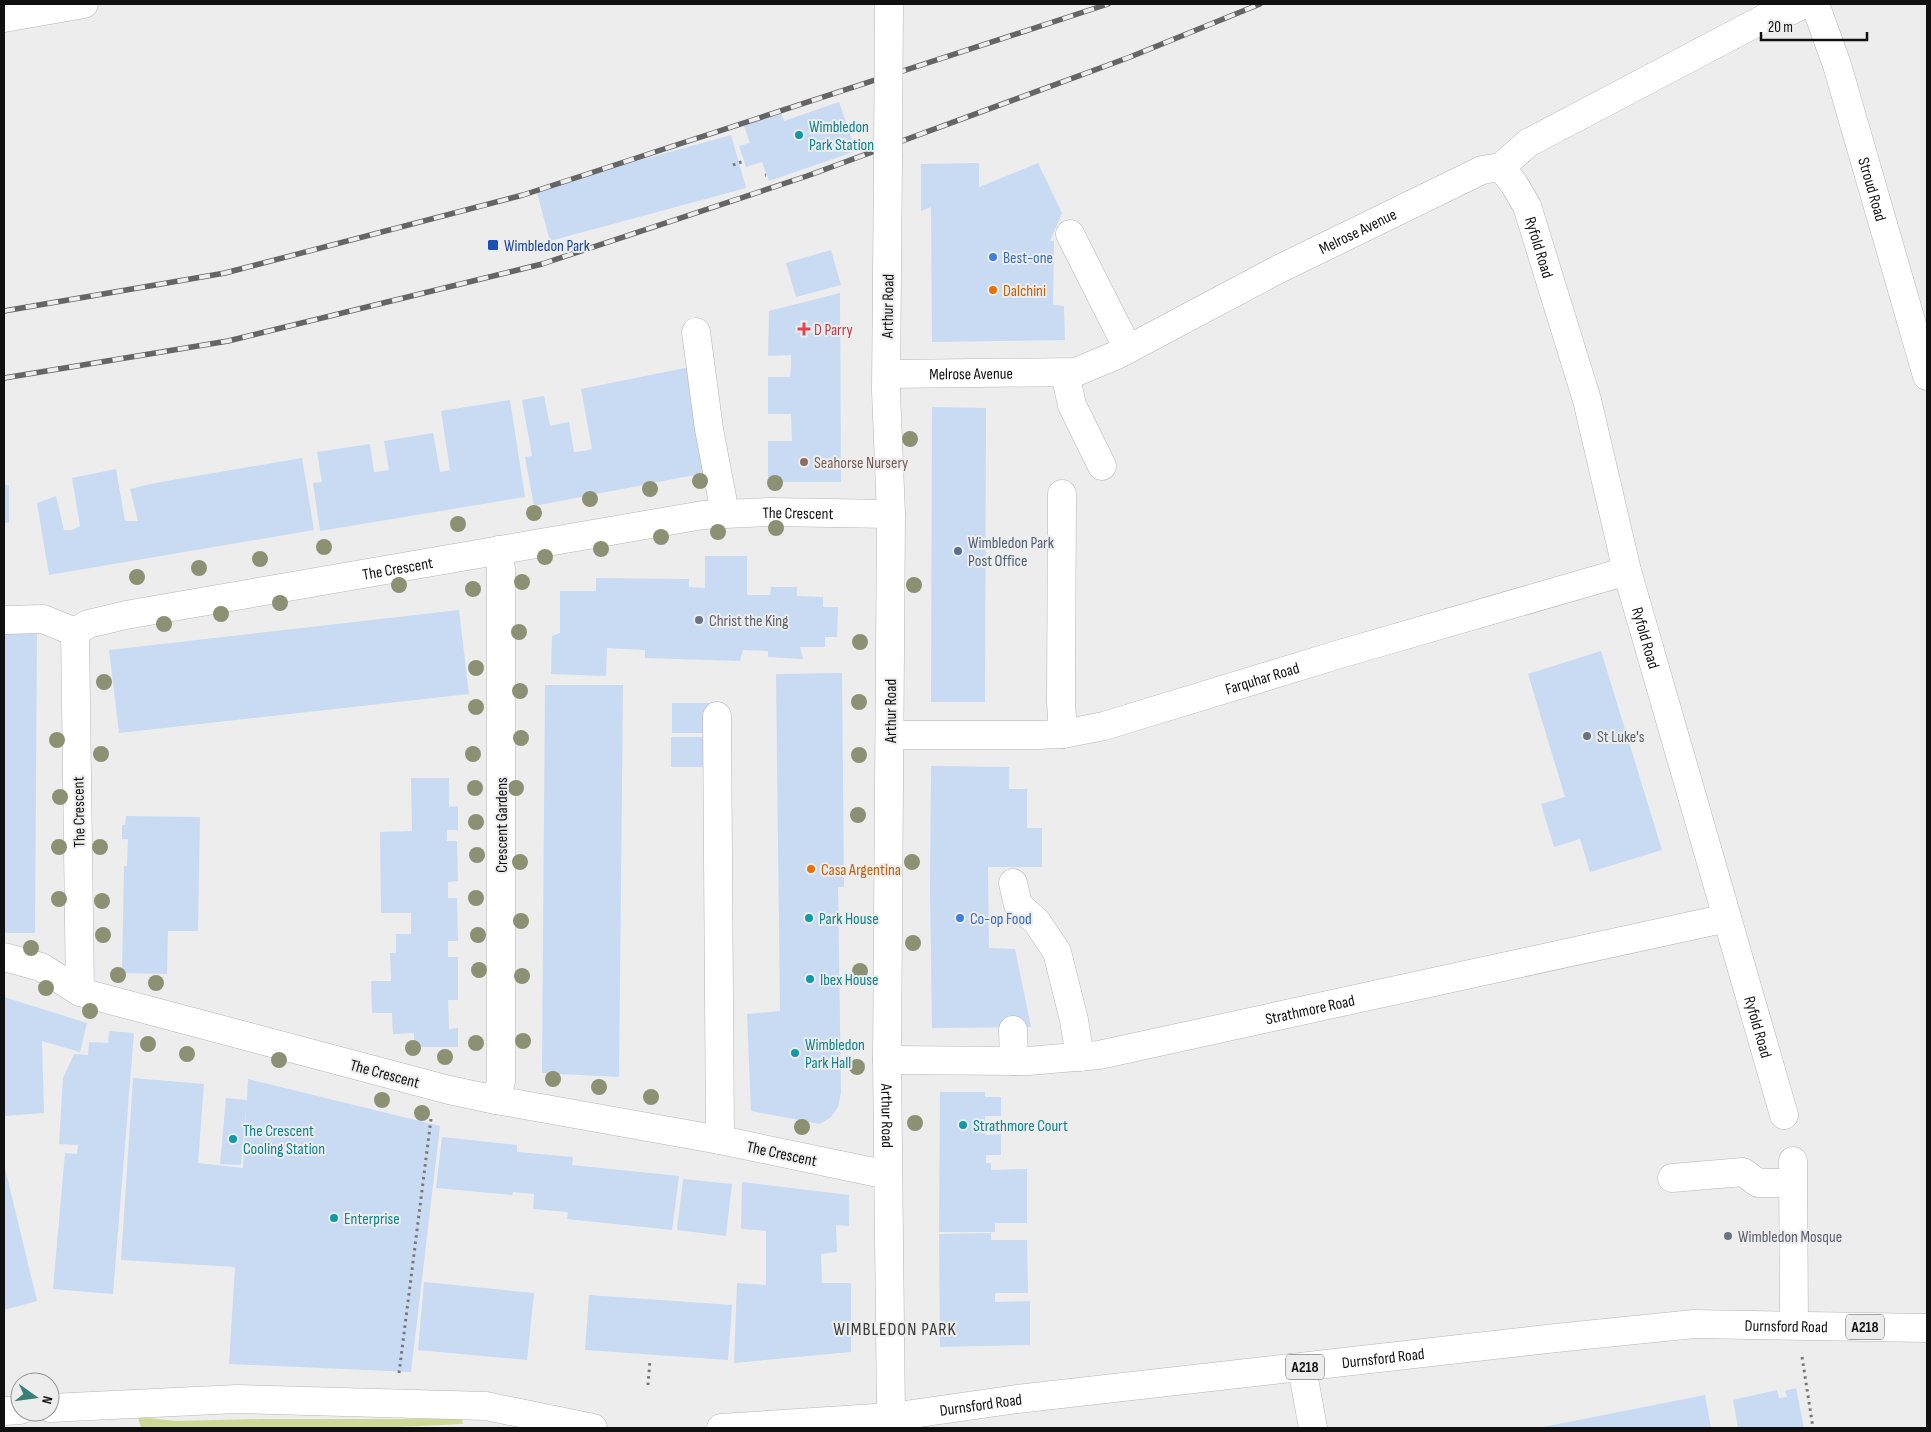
<svg xmlns="http://www.w3.org/2000/svg" width="1931" height="1432" viewBox="0 0 1931 1432" font-family="'Sofia Sans Condensed',sans-serif">
  <style>
    .green { fill: #cdda93 }
    .building { fill: #c9daf3 }
    .lines { fill: none; stroke-linecap: round; stroke-linejoin: round }
    .minor-casing { stroke: #b4b5b6; stroke-width: 29 }
    .major-casing { stroke: #b4b5b6; stroke-width: 29 }
    .path { stroke: #787878; stroke-width: 3; stroke-dasharray: 2.5 4; stroke-linecap: butt }
    .minor { stroke: #fff; stroke-width: 28 }
    .major { stroke: #fff; stroke-width: 28 }
    .rail-casing { stroke: #656566; stroke-width: 5.5 }
    .rail { stroke: #ededee; stroke-width: 4; stroke-dasharray: 11; stroke-linecap: butt }
    .minor-bridge-casing { stroke: #b4b5b6; stroke-width: 29; stroke-linecap: butt }
    .minor-bridge { stroke: #fff; stroke-width: 28 }
    .tree { fill: #8d9173 }
    .culture-dot { fill: #0f9aa8; stroke: #ededee; stroke-width: 2 }
    .transit-dot { fill: #1a4fb4; stroke: #ededee; stroke-width: 2 }
    .shop-dot { fill: #3f7fe0; stroke: #ededee; stroke-width: 2 }
    .food-dot { fill: #e8710a; stroke: #ededee; stroke-width: 2 }
    .health-dot { fill: #e0444e; stroke: #ededee; stroke-width: 2 }
    .education-dot { fill: #8d6e63; stroke: #ededee; stroke-width: 2 }
    .service-dot { fill: #5c6f8a; stroke: #ededee; stroke-width: 2 }
    .worship-dot { fill: #6b7280; stroke: #ededee; stroke-width: 2 }
    .labels { text-anchor: middle; stroke-width: 4; stroke-linejoin: round; paint-order: stroke }
    .shield { fill: #ededee; stroke: #525253; stroke-width: 1 }
    .shield-label { font-size: 15px; font-weight: bold; fill: #101010 }
    .culture-label { font-size: 16px; fill: #0d838f; stroke: #ededee; text-anchor: start }
    .street-label { font-size: 16px; fill: #101010; stroke: #ededee }
    .transit-label { font-size: 16px; fill: #164399; stroke: #ededee; text-anchor: start }
    .shop-label { font-size: 16px; fill: #366cbe; stroke: #ededee; text-anchor: start }
    .food-label { font-size: 16px; fill: #c56008; stroke: #ededee; text-anchor: start }
    .health-label { font-size: 16px; fill: #be3a42; stroke: #ededee; text-anchor: start }
    .education-label { font-size: 16px; fill: #785e54; stroke: #ededee; text-anchor: start }
    .service-label { font-size: 16px; fill: #4e5e75; stroke: #ededee; text-anchor: start }
    .worship-label { font-size: 16px; fill: #5b616d; stroke: #ededee; text-anchor: start }
    .neighbourhood-label { font-size: 18px; letter-spacing: 1px; fill: #393a3a; stroke: #ededee }
  </style>
  <rect width="100%" height="100%" fill="#ededee"/>
  <path class="green" d="M138,1417L176,1421L261,1419H462L463,1424L376,1428H141Z"/>
  <path class="building" d="M839,102L856,151L769,181L762,162L746,167L739,146L750,143L744,126L781,113L784,121Z
    M731,135L746,188L550,241L536,189Z
    M979,163V187L1038,163L1062,213L1050,241H1054L1053,305L1064,306L1065,340L932,342L931,207L921,211V164Z
    M831,250L841,285L796,297L786,263Z
    M840,293L841,482H768V441H792L791,414H768V377H790L791,365V355L768,356L769,311Z
    M690,367L710,472L534,506L525,457L532,456L522,400L544,396L550,426L569,422L574,452L584,451L592,449L581,389Z
    M510,400L525,497L320,531L313,483L322,482L317,452L370,444L374,472L389,470L384,441L433,433L440,472L450,470L441,411Z
    M932,407L986,408L985,702H931Z
    M302,458L314,530L49,575L37,503L56,496L64,530H72L80,526L72,478L116,469L125,521H138L130,489L155,483Z
    M4,485H9V523L4,522Z
    M705,556H747V595H770L771,587H797V596L823,597V607H838L837,637H825V647H800L803,659L768,657V651L743,650L740,661L645,658V650L607,648L606,676L551,674L552,636L560,633V591H596V578L689,579V587L705,588Z
    M459,610L469,694L119,733L109,650Z
    M4,630H37L35,933H4Z
    M1601,651L1662,850L1590,872L1580,839L1554,847L1541,804L1565,797L1528,674Z
    M842,673L844,887H838L841,1093L838,1107L831,1117L820,1124L751,1111L747,1014L780,1011L776,674Z
    M545,685H623L619,1077L542,1073Z
    M672,703H709V733H672Z
    M671,737H708L709,767H671Z
    M931,766L1009,767V789H1027V828H1042V867H988L989,948L1015,949L1031,1027L932,1028L930,888Z
    M411,778H449V807L458,806V830H447V841H457L458,881L448,882V898H457L458,941H448V957H458V1000H448L449,1029L458,1028V1047H414V1033L393,1034L392,1013H372L371,981H391L390,953H396V934H411V913H381L380,832L412,831Z
    M126,816L200,817L198,931H168L167,974L122,973L124,866H127L128,839H122V825H125Z
    M4,997L87,1023L80,1052L42,1041L44,1113L4,1116Z
    M109,1031L134,1033L113,1294L53,1289L65,1153L77,1154L78,1145L59,1144L63,1078L74,1054L88,1055L89,1042L108,1043Z
    M133,1078L204,1084L198,1163L243,1168L246,1108L241,1165L220,1164L226,1098L247,1100L248,1079L440,1126L411,1372L229,1364L235,1267L121,1260Z
    M940,1092H985V1097H1001V1116H985V1135L1001,1134V1155H986V1163H991V1170L1027,1169V1223H995V1232H939Z
    M442,1137L517,1145V1152L573,1157L572,1165L679,1176L672,1230L567,1219L568,1212L533,1209L534,1194L513,1192L512,1195L436,1188Z
    M4,1164L37,1301L4,1310Z
    M683,1179L732,1184L726,1236L677,1230Z
    M742,1182L849,1195V1226L836,1225L837,1252L821,1254L822,1283H851V1352L734,1363L737,1283L766,1285V1231L741,1229Z
    M991,1233V1240H1027L1028,1293H995V1302L1030,1301V1345L940,1347L939,1234Z
    M424,1282L534,1293L527,1360L418,1350Z
    M589,1295L732,1305L728,1360L585,1350Z
    M1796,1388L1804,1428H1738L1733,1400L1777,1390L1779,1398L1787,1397L1785,1391Z
    M1705,1395L1711,1428H1543V1427Z"/>
  <g class="lines">
    <g class="minor-casing">
      <g id="minor">
        <path id="s1" d="M1815,4L1837,65L1927,376"/>
        <path d="M4,18L84,4"/>
        <path id="s2" d="M888,158L886,391L891,514L887,1060L891,1417"/>
        <path id="s3" d="M1501,167L1514,184L1527,206L1587,400L1627,571L1784,1115"/>
        <path d="M1070,234L1128,349"/>
        <path d="M696,332L709,429L725,513"/>
        <path d="M1065,373L1072,405L1102,466"/>
        <path id="s4" d="M887,374L1076,372L1119,354L1275,271L1482,170L1501,167L1528,143L1767,17L1790,11L1804,4"/>
        <path d="M1062,494L1061,702L1063,734"/>
        <path d="M4,620L43,619L75,632"/>
        <path d="M717,716L720,1140"/>
        <path id="s5" d="M890,735H1037L1063,734L1104,726L1340,654L1627,571"/>
        <path d="M1013,883L1018,905L1037,922L1057,952L1074,1020L1080,1057"/>
        <path d="M4,957L41,967L80,992"/>
        <path d="M1013,1030L1014,1061"/>
        <path id="s6" d="M887,1060L1028,1061L1099,1055L1727,918"/>
        <path d="M496,1100L501,1081V569L498,550"/>
        <path d="M1793,1161L1794,1325"/>
        <path id="s7" d="M888,1175L720,1140L496,1100L449,1090L80,992L75,632L88,624L126,615L703,515L769,512L891,514"/>
        <path d="M1672,1178L1743,1172L1758,1183H1793"/>
        <path d="M1302,1368L1313,1428"/>
        <path d="M50,1408L237,1399L486,1406L593,1428"/>
        <path d="M4,1411L20,1410"/>
      </g>
    </g>
    <g class="major-casing">
      <g id="major">
        <path id="s8" d="M721,1428L891,1417L1017,1399L1556,1338L1694,1324L1927,1328"/>
      </g>
    </g>
    <path class="path" d="M733,165L744,161
      M765,175H766
      M1802,1357L1813,1428
      M399,1373L431,1119
      M648,1385L650,1360"/>
    <use href="#minor" class="minor"/>
    <use href="#major" class="major"/>
    <g class="rail-casing">
      <path id="rail" d="M4,311L225,273L523,195L1108,4
        M4,378L228,341L542,264L807,176L1130,57L1260,4"/>
    </g>
    <use href="#rail" class="rail"/>
    <g class="minor-bridge-casing">
      <path id="minor-bridge" d="M888,158L889,5"/>
    </g>
    <use href="#minor-bridge" class="minor-bridge"/>
  </g>
  <g class="tree">
    <circle cx="910" cy="439" r="8"/>
    <circle cx="700" cy="481" r="8"/>
    <circle cx="775" cy="483" r="8"/>
    <circle cx="650" cy="489" r="8"/>
    <circle cx="590" cy="499" r="8"/>
    <circle cx="534" cy="513" r="8"/>
    <circle cx="458" cy="524" r="8"/>
    <circle cx="776" cy="528" r="8"/>
    <circle cx="718" cy="532" r="8"/>
    <circle cx="661" cy="537" r="8"/>
    <circle cx="324" cy="547" r="8"/>
    <circle cx="601" cy="549" r="8"/>
    <circle cx="545" cy="557" r="8"/>
    <circle cx="260" cy="559" r="8"/>
    <circle cx="199" cy="568" r="8"/>
    <circle cx="137" cy="577" r="8"/>
    <circle cx="522" cy="582" r="8"/>
    <circle cx="399" cy="585" r="8"/>
    <circle cx="914" cy="585" r="8"/>
    <circle cx="473" cy="589" r="8"/>
    <circle cx="280" cy="603" r="8"/>
    <circle cx="221" cy="614" r="8"/>
    <circle cx="164" cy="624" r="8"/>
    <circle cx="519" cy="632" r="8"/>
    <circle cx="860" cy="642" r="8"/>
    <circle cx="476" cy="668" r="8"/>
    <circle cx="104" cy="682" r="8"/>
    <circle cx="520" cy="691" r="8"/>
    <circle cx="859" cy="702" r="8"/>
    <circle cx="476" cy="707" r="8"/>
    <circle cx="521" cy="738" r="8"/>
    <circle cx="57" cy="740" r="8"/>
    <circle cx="101" cy="754" r="8"/>
    <circle cx="473" cy="754" r="8"/>
    <circle cx="859" cy="755" r="8"/>
    <circle cx="475" cy="788" r="8"/>
    <circle cx="516" cy="788" r="8"/>
    <circle cx="60" cy="797" r="8"/>
    <circle cx="858" cy="815" r="8"/>
    <circle cx="476" cy="822" r="8"/>
    <circle cx="59" cy="847" r="8"/>
    <circle cx="100" cy="847" r="8"/>
    <circle cx="477" cy="855" r="8"/>
    <circle cx="520" cy="862" r="8"/>
    <circle cx="912" cy="862" r="8"/>
    <circle cx="476" cy="898" r="8"/>
    <circle cx="59" cy="899" r="8"/>
    <circle cx="102" cy="901" r="8"/>
    <circle cx="521" cy="921" r="8"/>
    <circle cx="103" cy="935" r="8"/>
    <circle cx="478" cy="935" r="8"/>
    <circle cx="913" cy="943" r="8"/>
    <circle cx="31" cy="948" r="8"/>
    <circle cx="479" cy="970" r="8"/>
    <circle cx="860" cy="971" r="8"/>
    <circle cx="118" cy="975" r="8"/>
    <circle cx="522" cy="976" r="8"/>
    <circle cx="156" cy="983" r="8"/>
    <circle cx="46" cy="988" r="8"/>
    <circle cx="90" cy="1011" r="8"/>
    <circle cx="523" cy="1041" r="8"/>
    <circle cx="476" cy="1043" r="8"/>
    <circle cx="148" cy="1044" r="8"/>
    <circle cx="413" cy="1048" r="8"/>
    <circle cx="187" cy="1054" r="8"/>
    <circle cx="445" cy="1057" r="8"/>
    <circle cx="279" cy="1060" r="8"/>
    <circle cx="857" cy="1067" r="8"/>
    <circle cx="553" cy="1079" r="8"/>
    <circle cx="599" cy="1087" r="8"/>
    <circle cx="651" cy="1097" r="8"/>
    <circle cx="382" cy="1100" r="8"/>
    <circle cx="422" cy="1113" r="8"/>
    <circle cx="915" cy="1123" r="8"/>
    <circle cx="802" cy="1127" r="8"/>
  </g>
  <g class="culture-dot">
    <circle cx="799" cy="135" r="5"/>
    <circle cx="809" cy="918" r="5"/>
    <circle cx="810" cy="979" r="5"/>
    <circle cx="795" cy="1053" r="5"/>
    <circle cx="963" cy="1125" r="5"/>
    <circle cx="233" cy="1139" r="5"/>
    <circle cx="334" cy="1218" r="5"/>
  </g>
  <rect class="transit-dot" x="487" y="239" width="12" height="12" rx="2.5"/>
  <g class="shop-dot">
    <circle cx="993" cy="257" r="5"/>
    <circle cx="960" cy="918" r="5"/>
  </g>
  <g class="food-dot">
    <circle cx="993" cy="290" r="5"/>
    <circle cx="811" cy="869" r="5"/>
  </g>
  <path class="health-dot" d="M801.5 321.5h5v5h5v5h-5v5h-5v-5h-5v-5h5z"/>
  <circle class="education-dot" cx="804" cy="462" r="5"/>
  <circle class="service-dot" cx="958" cy="551" r="5"/>
  <g class="worship-dot">
    <circle cx="699" cy="620" r="5"/>
    <circle cx="1587" cy="736" r="5"/>
    <circle cx="1728" cy="1236" r="5"/>
  </g>
  <g class="labels">
    <g class="shield">
      <rect x="1846" y="1314.5" width="38" height="25" rx="4"/>
      <rect x="1286" y="1354.5" width="38" height="25" rx="4"/>
    </g>
    <g class="shield-label">
      <text x="1865" y="1332">A218</text>
      <text x="1305" y="1372">A218</text>
    </g>
    <g class="culture-label">
      <text x="809" y="132">Wimbledon<tspan x="809" dy="18">Park Station</tspan></text>
      <text x="819" y="924">Park House</text>
      <text x="820" y="985">Ibex House</text>
      <text x="805" y="1050">Wimbledon<tspan x="805" dy="18">Park Hall</tspan></text>
      <text x="973" y="1131">Strathmore Court</text>
      <text x="243" y="1136">The Crescent<tspan x="243" dy="18">Cooling Station</tspan></text>
      <text x="344" y="1224">Enterprise</text>
    </g>
    <g class="street-label">
      <text dy="6" stroke="none"><textPath href="#s1" startOffset="194">Stroud Road</textPath></text>
      <text dy="6" stroke="none"><textPath href="#s4" startOffset="504">Melrose Avenue</textPath></text>
      <text dy="6" stroke="none"><textPath href="#s3" startOffset="90">Ryfold Road</textPath></text>
      <text transform="translate(887 306) rotate(-89)" y="6">Arthur Road</text>
      <text dy="6" stroke="none"><textPath href="#s4" startOffset="84">Melrose Avenue</textPath></text>
      <text dy="6" stroke="none"><textPath href="#s7" startOffset="1924">The Crescent</textPath></text>
      <text dy="6" stroke="none"><textPath href="#s7" startOffset="1519">The Crescent</textPath></text>
      <text dy="6" stroke="none"><textPath href="#s3" startOffset="495">Ryfold Road</textPath></text>
      <text dy="6" stroke="none"><textPath href="#s5" startOffset="380">Farquhar Road</textPath></text>
      <text transform="translate(890 711) rotate(-90)" y="6">Arthur Road</text>
      <text transform="translate(78 812) rotate(-91)" y="6">The Crescent</text>
      <text transform="translate(501 825) rotate(-90)" y="6">Crescent Gardens</text>
      <text dy="6" stroke="none"><textPath href="#s6" startOffset="428">Strathmore Road</textPath></text>
      <text dy="6" stroke="none"><textPath href="#s3" startOffset="900">Ryfold Road</textPath></text>
      <text transform="translate(385 1073) rotate(15)" y="6">The Crescent</text>
      <text dy="6" stroke="none"><textPath href="#s2" startOffset="958">Arthur Road</textPath></text>
      <text transform="translate(782 1153) rotate(12)" y="6">The Crescent</text>
      <text dy="6" stroke="none"><textPath href="#s8" startOffset="1071">Durnsford Road</textPath></text>
      <text dy="6" stroke="none"><textPath href="#s8" startOffset="666">Durnsford Road</textPath></text>
      <text dy="6" stroke="none"><textPath href="#s8" startOffset="261">Durnsford Road</textPath></text>
    </g>
    <g class="transit-label">
      <text x="504" y="251">Wimbledon Park</text>
    </g>
    <g class="shop-label">
      <text x="1003" y="263">Best-one</text>
      <text x="970" y="924">Co-op Food</text>
    </g>
    <g class="food-label">
      <text x="1003" y="296">Dalchini</text>
      <text x="821" y="875">Casa Argentina</text>
    </g>
    <g class="health-label">
      <text x="814" y="335">D Parry</text>
    </g>
    <g class="education-label">
      <text x="814" y="468">Seahorse Nursery</text>
    </g>
    <g class="service-label">
      <text x="968" y="548">Wimbledon Park<tspan x="968" dy="18">Post Office</tspan></text>
    </g>
    <g class="worship-label">
      <text x="709" y="626">Christ the King</text>
      <text x="1597" y="742">St Luke's</text>
      <text x="1738" y="1242">Wimbledon Mosque</text>
    </g>
    <g class="neighbourhood-label">
      <text x="895" y="1335">WIMBLEDON PARK</text>
    </g>
  </g>
  <rect width="1931" height="1432" fill="none" stroke="#101010" stroke-width="10"/>
  <g transform="translate(35 1397) rotate(104)"><circle r="24" fill="#ededee" stroke="#959595"/>
  <path d="M0-4L9 19L0 12L-9 19Z" fill="#3a8078"/>
  <text y="-8" font-size="14" font-weight="bold" text-anchor="middle" fill="#101010">N</text>
  </g>
  <path d="M1761 32v8h106v-8" fill="none" stroke="#101010" stroke-width="2.5"/>
  <text x="1768" y="32" font-size="15" fill="#101010" stroke="#ededee" stroke-width="4" paint-order="stroke">20 m</text>
</svg>
